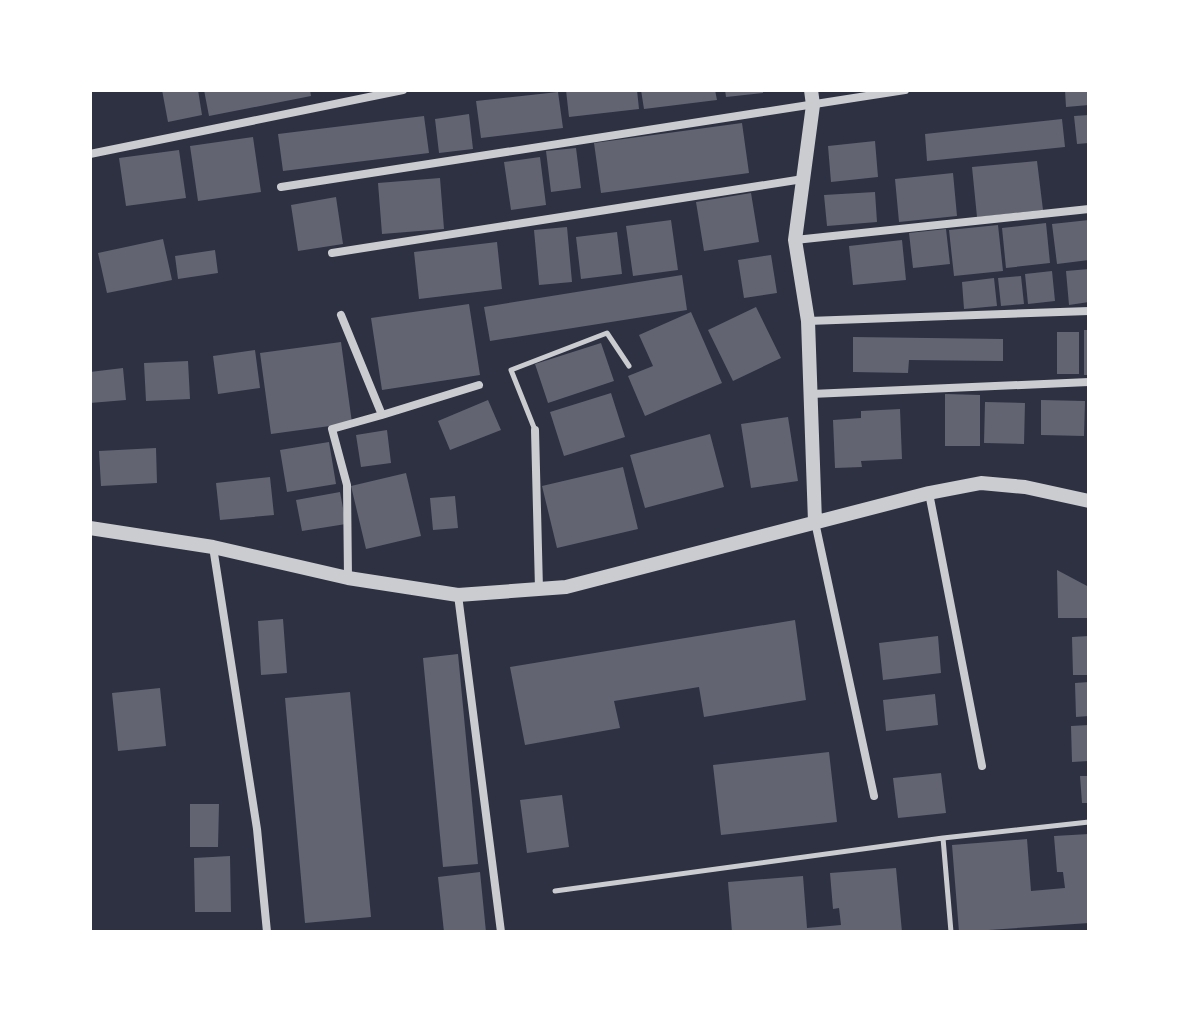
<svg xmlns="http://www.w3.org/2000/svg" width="1179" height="1022" viewBox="0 0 1179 1022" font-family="Roboto,sans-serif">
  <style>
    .building { fill: #626471 }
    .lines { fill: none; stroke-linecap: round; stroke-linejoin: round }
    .service { stroke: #caccd0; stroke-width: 5 }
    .minor { stroke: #caccd0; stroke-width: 8 }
    .tertiary { stroke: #caccd0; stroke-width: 14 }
  </style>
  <rect width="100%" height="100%" fill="#2d3142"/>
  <path class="building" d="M162,90H198L202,115L168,122Z
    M204,90H310L311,96L209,116Z
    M566,90H637L639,109L569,117Z
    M641,90H715L717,100L644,109Z
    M725,90H763V93L726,97Z
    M1065,90H1089V105L1066,107Z
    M558,92L563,128L481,138L476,101Z
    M469,114L473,149L439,153L435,119Z
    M1089,115V143L1077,144L1074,116Z
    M424,116L429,153L283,171L278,134Z
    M1062,119L1065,147L927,161L925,134Z
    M742,123L749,173L601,193L594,143Z
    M253,137L261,192L198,201L190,146Z
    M875,141L878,177L831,182L828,146Z
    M576,148L581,188L551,192L546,151Z
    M179,150L186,198L126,206L119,158Z
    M540,157L546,205L511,210L504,162Z
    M1037,161L1043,210L977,217L972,167Z
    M953,173L957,216L899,222L895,179Z
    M440,178L444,229L382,234L378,183Z
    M875,192L877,222L827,226L824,195Z
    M751,193L759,242L704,251L696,202Z
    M336,197L343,244L298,251L291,205Z
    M671,220L678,270L633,276L626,226Z
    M1089,220V260L1057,264L1052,224Z
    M1046,223L1050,263L1006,268L1002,228Z
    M998,225L1003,271L954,276L949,230Z
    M567,227L572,282L539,285L534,230Z
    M946,229L950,264L913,268L909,233Z
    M617,232L622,274L581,279L576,237Z
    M163,239L172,280L107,293L98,253Z
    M902,240L906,280L853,285L849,246Z
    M497,242L502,289L419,299L414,252Z
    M215,250L218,273L178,279L175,256Z
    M771,255L777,293L744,298L738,260Z
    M1089,269V302L1069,305L1066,271Z
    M1052,271L1055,301L1028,304L1025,274Z
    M682,275L687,310L490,341L484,307Z
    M1021,276L1024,304L1001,306L998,278Z
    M994,278L997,306L964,309L962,282Z
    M469,304L480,375L382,390L371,318Z
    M756,307L781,358L733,381L708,330Z
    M691,312L722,383L645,416L628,376L653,366L639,335Z
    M1084,330H1089V375H1084Z
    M1057,332H1079V374H1057Z
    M853,337L1003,339V361L909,360L908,373L853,372Z
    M341,342L352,423L271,434L260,353Z
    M601,343L614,381L548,403L535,364Z
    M255,350L260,388L218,394L213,356Z
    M188,361L190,399L146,401L144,363Z
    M123,368L126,400L90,403V372Z
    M611,393L625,437L564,456L550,412Z
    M945,394L980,395V446H945Z
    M488,400L501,430L450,450L438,421Z
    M1041,400L1085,401L1084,436L1041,435Z
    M985,402L1025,403L1024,444L984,443Z
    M900,409L902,459L861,461L862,467L835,468L833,420L861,418V411Z
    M788,417L798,481L751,488L741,424Z
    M387,430L391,463L361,467L356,435Z
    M710,434L724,487L645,508L630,455Z
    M329,442L336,484L287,492L280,450Z
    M156,448L157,483L101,486L99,451Z
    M623,467L638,529L557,548L542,486Z
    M406,473L421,536L366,549L351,486Z
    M270,477L274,515L220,520L216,483Z
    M340,492L346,524L302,531L296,500Z
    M455,496L458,528L433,530L430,498Z
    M1057,570L1089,587V618H1058Z
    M283,619L287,673L261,675L258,621Z
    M795,620L806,700L704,717L699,687L614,701L620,728L525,745L510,667Z
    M938,636L941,673L883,680L879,643Z
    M1089,636V675H1073L1072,637Z
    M458,654L478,864L443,867L423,658Z
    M1089,682V716L1076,717L1075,683Z
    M160,688L166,746L118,751L112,693Z
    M350,692L371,917L305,923L285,698Z
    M935,694L938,725L886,731L883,700Z
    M1089,725V761L1072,762L1071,726Z
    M829,752L837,822L721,835L713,765Z
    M941,773L946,813L898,818L893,778Z
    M1080,776H1089V803H1082Z
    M562,795L569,847L527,853L520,800Z
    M190,804H219L218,847H190Z
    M1089,834V923L959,932L952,845L1027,839L1031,891L1065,888L1063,872H1057L1054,836Z
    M230,856L231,912H195L194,858Z
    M896,868L902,932H732L728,882L803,876L807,928L841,925L839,908L833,909L830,873Z
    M480,872L486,932H444L438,877Z"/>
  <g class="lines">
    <path class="service" d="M535,430L511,370L607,333L629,366
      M555,891L943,838
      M951,932L943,838L1089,822"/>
    <path class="minor" d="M90,154L403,90
      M281,187L905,90
      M795,240L1089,209
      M332,253L803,179
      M341,315L382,415L332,429L347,485L348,578
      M808,321L1089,311
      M811,394L1089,382
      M382,415L479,385
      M535,430L539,589
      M929,493L982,766
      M815,522L874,796
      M213,547L257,829L267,932
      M458,595L501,932"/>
    <path class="tertiary" d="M811,90L813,105L795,240L808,321L815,522
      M90,528L213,547L348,578L458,595L566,587L929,493L981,483L1025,487L1089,501"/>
  </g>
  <rect width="1179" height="1022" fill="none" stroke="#ffffff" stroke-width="184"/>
</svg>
